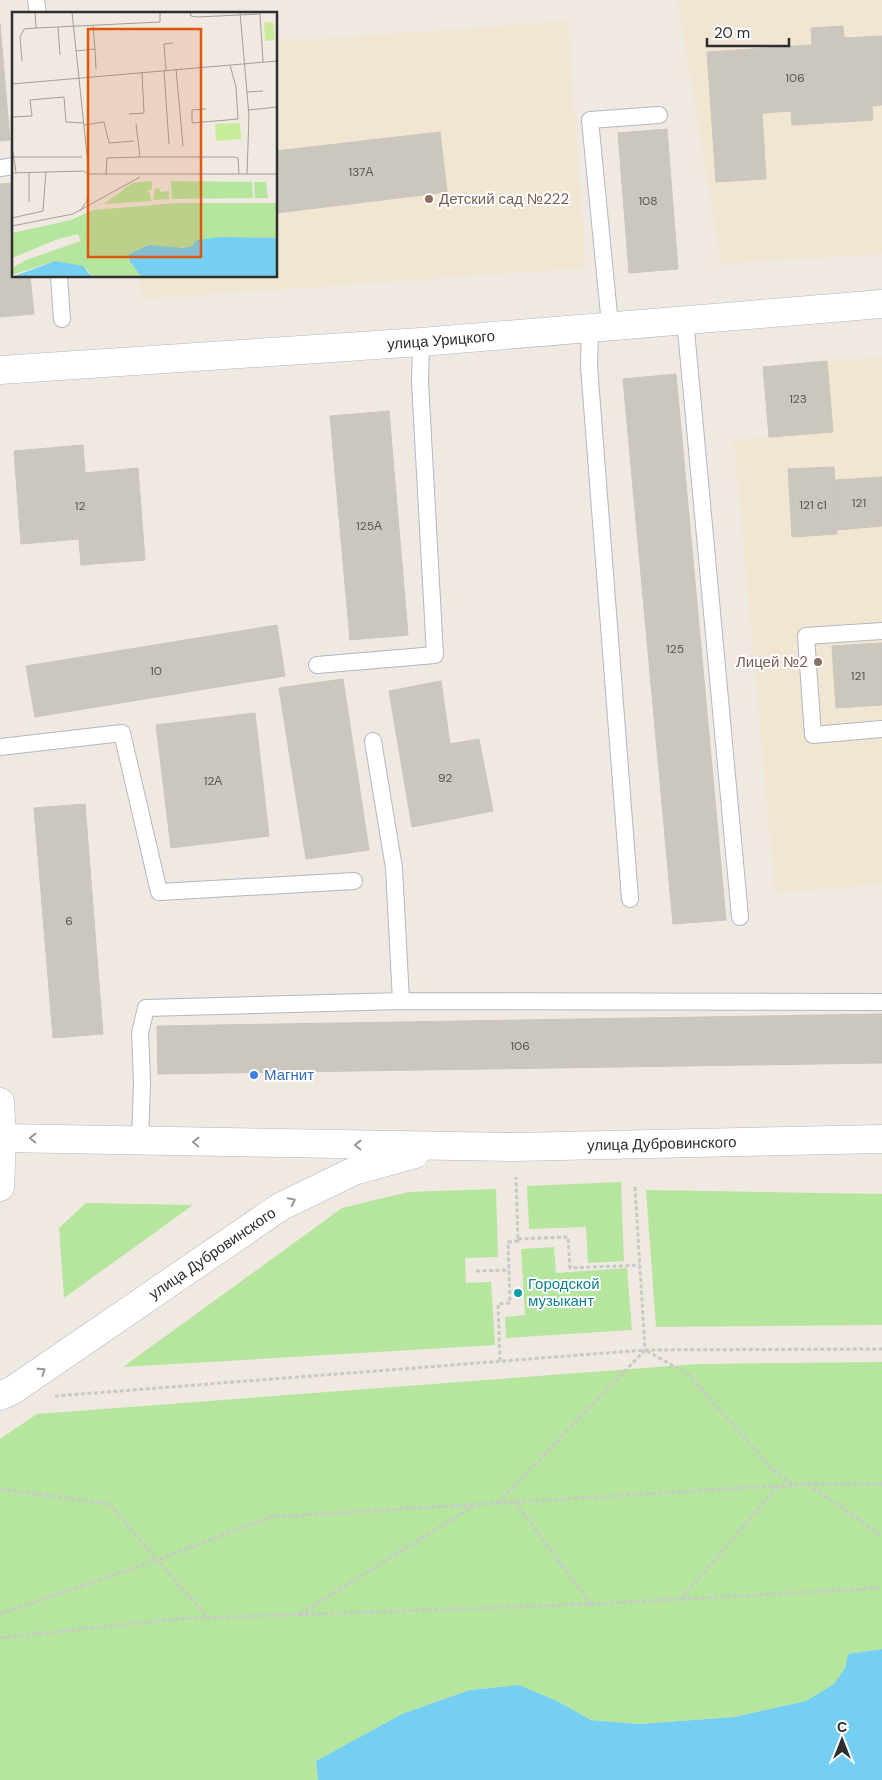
<svg xmlns="http://www.w3.org/2000/svg" width="882" height="1780" viewBox="0 0 882 1780" font-family="'DM Sans',sans-serif">
  <style>
    .education { fill: #f0e6d1 }
    .green { fill: #b6e59e }
    .water { fill: #75cff0 }
    .building { fill: #cbc7bf; stroke: #cbc5ba }
    .lines { fill: none; stroke-linecap: round; stroke-linejoin: round }
    .service-casing { stroke: #b4b7c1; stroke-width: 18 }
    .minor-casing { stroke: #b4b7c1; stroke-width: 29 }
    .tertiary-casing { stroke: #b4b7c1; stroke-width: 29 }
    .secondary-casing { stroke: #b4b7c1; stroke-width: 29 }
    .path { stroke: #c9c9c9; stroke-width: 3; stroke-dasharray: 4 2.5; stroke-linecap: butt }
    .service { stroke: #fff; stroke-width: 16 }
    .minor { stroke: #fff; stroke-width: 28 }
    .tertiary { stroke: #fff; stroke-width: 28 }
    .secondary { stroke: #fff; stroke-width: 28 }
    .oneway { stroke: #969696 }
    .education-dot { fill: #8d6e63; stroke: #fff; stroke-width: 2 }
    .shop-dot { fill: #3f7fe0; stroke: #fff; stroke-width: 2 }
    .culture-dot { fill: #0f9aa8; stroke: #fff; stroke-width: 2 }
    .labels { text-anchor: middle; stroke-width: 4; stroke-linejoin: round; paint-order: stroke }
    .number-label { font-size: 12px; fill: #555452 }
    .education-label { font-size: 15px; fill: #785e54; stroke: #fff; text-anchor: start }
    .street-label { font-size: 15px; fill: #2e2e2e; stroke: #fff }
    .shop-label { font-size: 15px; fill: #366cbe; stroke: #fff; text-anchor: start }
    .culture-label { font-size: 15px; fill: #0d838f; stroke: #fff; text-anchor: start }
    .inset-road { fill: none; stroke: #a29e99; stroke-width: 1 }
    .view { fill: #df570e; fill-opacity: 0.15; stroke: #df570e; stroke-width: 2.5 }
    .inset-edge { fill: none; stroke: #2e2e2e; stroke-width: 2.5 }
  </style>
  <rect width="100%" height="100%" fill="#efe9e1"/>
  <path class="education" d="M677,0H882V254L721,264Z
    M568,21L586,268L141,299L139,276H276V42Z
    M882,357V884L775,893L734,440L833,432L827,361Z"/>
  <path class="green" d="M621,1182L624,1261L588,1263L586,1227L529,1229L527,1186Z
    M496,1189L498,1257L465,1258L466,1283L491,1282L495,1345L123,1367L342,1208L408,1192Z
    M646,1190L882,1194V1325L656,1327Z
    M86,1203L193,1205L64,1298L59,1228Z
    M554,1247L556,1273L627,1268L632,1330L506,1338L505,1317L525,1315L521,1249Z
    M882,1362V1649L848,1654L845,1668L834,1684L806,1701L734,1717L639,1724L591,1720L557,1701L519,1685L470,1690L438,1701L402,1714L316,1761L318,1780H0V1439L37,1414L698,1364Z"/>
  <path class="water" d="M882,1649V1780H318L316,1761L402,1714L438,1701L470,1690L519,1685L557,1701L591,1720L639,1724L734,1717L806,1701L834,1684L845,1668L848,1654Z"/>
  <path class="building" d="M0,24L10,140L0,141Z
    M843,26L844,38L882,36V105L872,106L873,120L792,125L791,111L762,113L766,179L716,182L707,52L812,45L811,28Z
    M667,129L678,269L629,273L618,133Z
    M440,132L447,192L276,213V151Z
    M14,183V276H30L34,314L0,317V184Z
    M827,361L833,432L769,437L763,367Z
    M676,374L726,920L673,924L623,379Z
    M389,411L408,635L350,640L330,416Z
    M83,445L85,473L138,468L145,560L81,565L79,539L21,544L14,451Z
    M834,467L837,534L792,537L788,469Z
    M882,477V526L837,530L834,480Z
    M277,625L285,676L35,717L26,666Z
    M882,643V705L836,708L832,646Z
    M343,679L369,850L306,859L279,688Z
    M441,681L450,744L479,739L493,811L412,827L389,691Z
    M255,713L269,836L171,848L156,725Z
    M85,804L103,1034L53,1038L34,808Z
    M882,1014V1063L158,1074L157,1026Z"/>
  <g class="lines">
    <g class="service-casing">
      <path id="service" d="M36,0L38,14
        M0,168L14,166
        M59,276L62,319
        M685,319L740,917
        M610,325L590,120L659,115
        M590,327L589,366L630,899
        M882,631L806,636L813,735L882,729
        M317,665L435,655L420,382L421,342
        M373,741L394,868L401,1001
        M0,747L122,733L159,892L354,881
        M140,1141L142,1082L140,1033L146,1008L401,1001L882,1002"/>
    </g>
    <g class="minor-casing">
      <g id="minor">
        <path id="s1" d="M0,370L421,342L882,304"/>
      </g>
    </g>
    <g class="tertiary-casing">
      <path id="tertiary" d="M0,1102L2,1138"/>
    </g>
    <g class="secondary-casing">
      <g id="secondary">
        <path id="s2" d="M0,1187L2,1138L515,1147L882,1139"/>
        <path id="s3" d="M0,1396L13,1390L280,1207L354,1171L415,1154"/>
      </g>
    </g>
    <path class="path" d="M635,1187L645,1350
      M518,1239L568,1237L570,1268L640,1265
      M476,1271L509,1270
      M500,1361L498,1304L510,1303L508,1242L518,1241L516,1177
      M55,1396L645,1350L882,1349
      M808,1484L882,1536
      M0,1489L110,1504L157,1560L208,1618
      M515,1502L591,1604
      M498,1503L645,1350L688,1374L772,1469L792,1484
      M682,1598L778,1486
      M0,1614L157,1560L271,1517L807,1484H882
      M300,1614L475,1505
      M0,1638L175,1619L591,1604L882,1588"/>
    <use href="#service" class="service"/>
    <use href="#minor" class="minor"/>
    <use href="#tertiary" class="tertiary"/>
    <use href="#secondary" class="secondary"/>
  </g>
  <defs><path id="oneway-chevron" d="M-2-3.5L2.5 0L-2 3.5" fill="none" stroke-width="1.6" stroke-linecap="round" stroke-linejoin="round" transform="scale(1.25)"/></defs>
  <g class="oneway">
    <use href="#oneway-chevron" transform="translate(33 1138) rotate(-179)"/>
    <use href="#oneway-chevron" transform="translate(196 1142) rotate(-179)"/>
    <use href="#oneway-chevron" transform="translate(358 1145) rotate(-179)"/>
    <use href="#oneway-chevron" transform="translate(292 1201) rotate(-26)"/>
    <use href="#oneway-chevron" transform="translate(42 1371) rotate(-34)"/>
  </g>
  <g class="education-dot">
    <circle cx="429" cy="199" r="5"/>
    <circle cx="818" cy="662" r="5"/>
  </g>
  <circle class="shop-dot" cx="254" cy="1075" r="5"/>
  <circle class="culture-dot" cx="518" cy="1293" r="5"/>
  <g class="labels">
    <g class="number-label">
      <text x="795" y="82">106</text>
      <text x="361" y="176">137А</text>
      <text x="648" y="205">108</text>
      <text x="798" y="403">123</text>
      <text x="859" y="507">121</text>
      <text x="813" y="509">121 с1</text>
      <text x="80" y="510">12</text>
      <text x="369" y="530">125А</text>
      <text x="675" y="653">125</text>
      <text x="156" y="675">10</text>
      <text x="858" y="680">121</text>
      <text x="445" y="782">92</text>
      <text x="213" y="785">12А</text>
      <text x="69" y="925">6</text>
      <text x="520" y="1050">106</text>
    </g>
    <g class="education-label">
      <text x="439" y="204">Детский сад №222</text>
      <text x="808" y="667" text-anchor="end">Лицей №2</text>
    </g>
    <g class="street-label">
      <text dy="5" stroke="none"><textPath href="#s1" startOffset="442">улица Урицкого</textPath></text>
      <text dy="5" stroke="none"><textPath href="#s2" startOffset="709">улица Дубровинского</textPath></text>
      <text dy="5" stroke="none"><textPath href="#s3" startOffset="256">улица Дубровинского</textPath></text>
    </g>
    <g class="shop-label">
      <text x="264" y="1080">Магнит</text>
    </g>
    <g class="culture-label">
      <text x="528" y="1289">Городской<tspan x="528" dy="17">музыкант</tspan></text>
    </g>
  </g>
  <g transform="translate(12 12)">
    <rect width="265" height="265" fill="#efe9e1"/>
    <path d="M140,169V178H136L140,189L92,192L120,171ZM159,169L240,170L241,186L160,187ZM242,170H254L256,186H243ZM147,176L148,180L157,179V187L141,188L143,177ZM166,191H265V226L185,230L180,234L158,237L137,233L117,242L120,254L128,259L130,265H80L75,257L43,249L0,263V256L14,248L69,229L66,222L46,227L0,246V221L59,208L81,198Z" fill="#b6e59e"/>
    <path d="M261,10L263,28L253,29L252,11ZM228,111L229,127L204,129L203,112Z" fill="#c9ec9a"/>
    <path d="M209,225L265,226V265H130L118,250L117,242L137,233L170,236L180,234L185,228ZM43,249L71,254L80,265H0Z" fill="#75cff0"/>
    <path class="inset-road" d="M60,0L77,162M178,0L179,4L185,5L248,2L251,50M228,0L237,104L235,162M46,15L48,43M24,16L148,10V0M83,37L84,57M64,39L83,37L81,14M10,49L8,25L12,17L24,16L23,0M164,57L171,134M152,58L157,132M154,58L152,32L161,31M0,72L265,49M235,80L251,79M194,97L180,98V111L226,107L224,75L218,53M237,98L265,95M117,102L132,101L130,60M0,105L20,104L18,88L52,85L54,110L72,111M124,112L128,145M72,113L92,110L97,131L122,129M0,134L4,160M1,145H70M17,160V190M0,161L71,159L77,162M94,163L95,146L128,145H223L226,146L227,162M68,199L75,189L77,162H265M0,206L31,199L34,159M0,214L61,202L128,165"/>
    <path class="view" d="M76,17H189V245H76Z"/>
    <rect width="265" height="265" class="inset-edge"/>
  </g>
  <g transform="translate(842 1740)" stroke="#ffffff" stroke-width="4" paint-order="stroke">
  <path d="M0-4L9 19L0 12L-9 19Z" fill="#2e2e2e"/>
  <text y="-8" font-size="14" font-weight="bold" text-anchor="middle" fill="#2e2e2e">С</text>
  </g>
  <path d="M707 38v8h82v-8" fill="none" stroke="#2e2e2e" stroke-width="2.5"/>
  <text x="714" y="38" font-size="15" fill="#2e2e2e" stroke="#ffffff" stroke-width="4" paint-order="stroke">20 m</text>
</svg>
